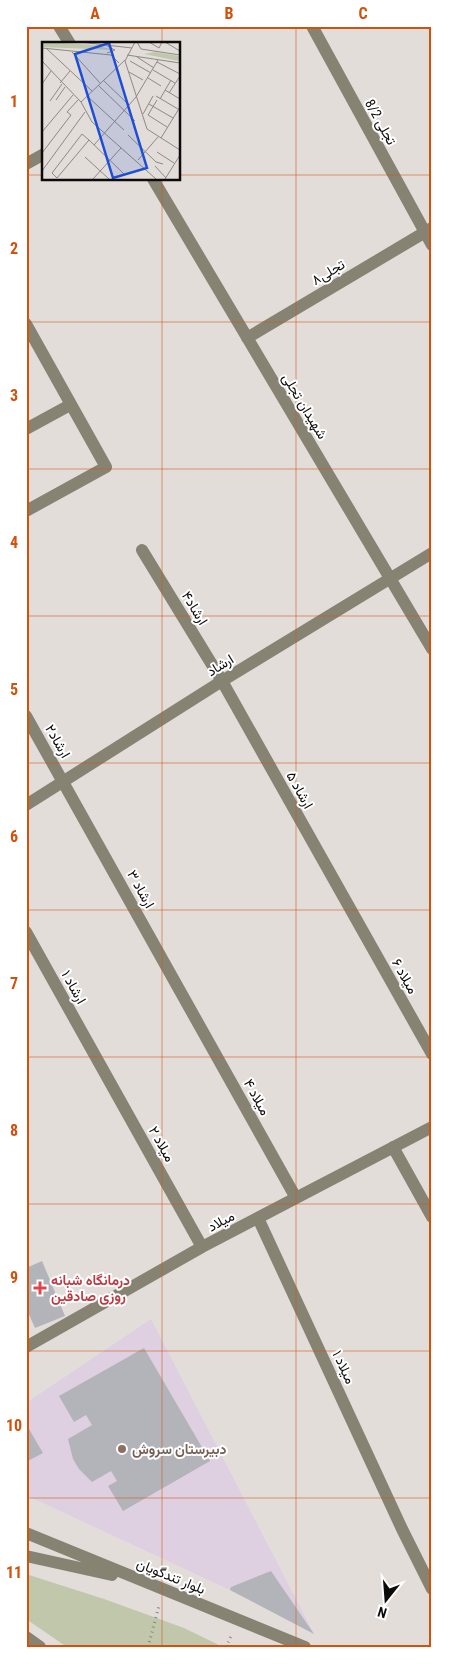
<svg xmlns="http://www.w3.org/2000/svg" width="458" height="1673" viewBox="0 0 458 1673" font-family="'Roboto Condensed',Vazirmatn,sans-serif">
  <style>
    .education { fill: #decfe1 }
    .green { fill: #c1c7ab }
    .building { fill: #b3b4b9 }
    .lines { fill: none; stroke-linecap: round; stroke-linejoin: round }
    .path { stroke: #8a8684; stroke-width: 3; stroke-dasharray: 1 4; stroke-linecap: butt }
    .minor { stroke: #868373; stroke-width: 12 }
    .grid { fill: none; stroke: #d2510c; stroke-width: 1; stroke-opacity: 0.55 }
    .health-dot { fill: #e0444e; stroke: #fff; stroke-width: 2 }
    .education-dot { fill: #8d6e63; stroke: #fff; stroke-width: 2 }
    .labels { text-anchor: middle; stroke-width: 4; stroke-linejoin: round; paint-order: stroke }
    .street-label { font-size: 14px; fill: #0d0b0a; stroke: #fff }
    .health-label { font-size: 14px; font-weight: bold; fill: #be3a42; stroke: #fff; text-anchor: start }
    .education-label { font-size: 14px; font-weight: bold; fill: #785e54; stroke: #fff; text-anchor: start }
    .inset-road { fill: none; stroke: #8d8987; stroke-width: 1 }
    .view { fill: #1d4ed8; fill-opacity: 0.15; stroke: #1d4ed8; stroke-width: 2.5 }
    .inset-edge { fill: none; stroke: #0d0b0a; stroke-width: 2.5 }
    .neatline { fill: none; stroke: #d2510c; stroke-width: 2 }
    .grid-label { font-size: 16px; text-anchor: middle; font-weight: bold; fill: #d2510c }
  </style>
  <rect width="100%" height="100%" fill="#e3ddda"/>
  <path class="education" d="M151,1319L314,1634L230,1590L26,1495V1403Z"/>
  <path class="green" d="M26,1574L104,1599L184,1628L223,1647H67L26,1619Z"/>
  <path class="building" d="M42,1261L65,1316L35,1328L26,1308V1268Z
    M144,1348L210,1461L123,1511L108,1486L117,1481L111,1471L92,1482L79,1469L73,1459L68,1439L92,1425L86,1415L74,1422L59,1396Z
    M29,1429L43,1453L26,1462V1430Z
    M271,1571L314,1634L230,1590L231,1587Z"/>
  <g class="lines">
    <path class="path" d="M148,1647L159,1606
      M226,1647L231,1636"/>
    <path class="minor" d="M59,26L70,44
      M312,26L432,245
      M26,164L44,154
      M153,179L432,649
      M26,324L106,467L26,511
      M247,338L432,228
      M26,429L70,405
      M142,550L222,681L432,1054
      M26,716L296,1198
      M26,805L222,681L432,553
      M26,932L202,1247
      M393,1147L432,1217
      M258,1218L402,1529L432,1589
      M26,1347L202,1247L432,1127
      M26,1533L305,1647
      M26,1556L112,1575
      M26,1637L40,1647"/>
  </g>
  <path class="grid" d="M162,26V44M296,26V1647M26,175H44M179,175H432M162,179V1647M26,322H432M26,469H432M26,616H432M26,763H432M26,910H432M26,1057H432M26,1204H432M26,1351H432M26,1498H432"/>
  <path class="health-dot" d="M37.5 1280.5h5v5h5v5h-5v5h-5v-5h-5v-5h5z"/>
  <circle class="education-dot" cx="122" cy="1449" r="5"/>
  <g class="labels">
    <g class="street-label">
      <text transform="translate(381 122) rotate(61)" y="5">8/2 تجلی</text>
      <text transform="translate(328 272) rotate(-31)" y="5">تجلی۸</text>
      <text transform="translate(305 406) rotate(59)" y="5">شهیدان تجلی</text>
      <text transform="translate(195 608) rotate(59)" y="5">۴ارشاد</text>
      <text transform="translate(220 665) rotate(-32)" y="5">ارشاد</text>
      <text transform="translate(58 741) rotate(60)" y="5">۲ارشاد</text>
      <text transform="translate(300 790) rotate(61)" y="5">۵ ارشاد</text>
      <text transform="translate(141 889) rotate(61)" y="5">۳ ارشاد</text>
      <text transform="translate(405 976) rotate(61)" y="5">۶ میلاد</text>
      <text transform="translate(74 987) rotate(61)" y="5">۱ ارشاد</text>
      <text transform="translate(257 1097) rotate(61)" y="5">۴ میلاد</text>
      <text transform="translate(162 1144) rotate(61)" y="5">۲ میلاد</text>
      <text transform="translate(221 1221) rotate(-28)" y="5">میلاد</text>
      <text transform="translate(344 1367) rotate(65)" y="5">۱ میلاد</text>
      <text transform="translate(171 1576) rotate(22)" y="5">بلوار تندگویان</text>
    </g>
    <g class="health-label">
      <text x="51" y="1285">درمانگاه شبانه<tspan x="51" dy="16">روزی صادقین</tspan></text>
    </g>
    <g class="education-label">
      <text x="132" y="1454">دبیرستان سروش</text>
    </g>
  </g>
  <g transform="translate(42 42)">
    <rect width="138" height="138" fill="#e3ddda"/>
    <path d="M0,0L54,3L72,8L0,5ZM113,10L137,14V19L102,12Z" fill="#c1c7ab"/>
    <path class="inset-road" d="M38,0L90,6M93,0L83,19L105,87L138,108M95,0L99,7L138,13M107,0L117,6L120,0M123,0L138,9M65,4L73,8L65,11M0,6L69,13L77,21M5,7L50,49M30,10L58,41M85,13L138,21M95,15L112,26M0,19L39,60L50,80L114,137M88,19L109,31M115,20L138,32M111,28L133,41M87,30L101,38M106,36L119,44M61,38L87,63M18,41L28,29M0,42L9,29M56,43L93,79M123,48L138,57M127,51L138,34M45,54L82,88M114,54L136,67M118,57L129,38M14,58L23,45M115,58L106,73L125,85M8,59L20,42M39,60L83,18M107,62L131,76M101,72L111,54M0,90L31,53M86,93L114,120L121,122M119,96L138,65M47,98L15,136L10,131L40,92L47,98L83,133M52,103L94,55L116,18M115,110L132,121M0,111L29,73L25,70L36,58M43,115L67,137M96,118L116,95M113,124L124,136M0,129L43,70M51,137L79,106M123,137L138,113"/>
    <path class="view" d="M67,1L105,126L71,136L33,12Z"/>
    <rect width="138" height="138" class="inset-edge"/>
  </g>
  <rect width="458" height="1673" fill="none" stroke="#ffffff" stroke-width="55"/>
  <g transform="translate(386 1600) rotate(197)" stroke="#ffffff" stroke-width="4" paint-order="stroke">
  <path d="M0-4L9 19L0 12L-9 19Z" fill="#0d0b0a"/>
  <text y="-8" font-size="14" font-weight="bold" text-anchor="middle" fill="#0d0b0a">N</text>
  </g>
  <rect x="28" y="28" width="402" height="1618" class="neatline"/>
  <g class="grid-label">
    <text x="95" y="19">A</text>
    <text x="229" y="19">B</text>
    <text x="363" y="19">C</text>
    <text x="14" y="107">1</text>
    <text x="14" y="254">2</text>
    <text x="14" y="401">3</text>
    <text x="14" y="548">4</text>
    <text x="14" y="695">5</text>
    <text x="14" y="842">6</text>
    <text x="14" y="989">7</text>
    <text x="14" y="1136">8</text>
    <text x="14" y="1283">9</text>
    <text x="14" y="1431">10</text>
    <text x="14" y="1578">11</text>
  </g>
</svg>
